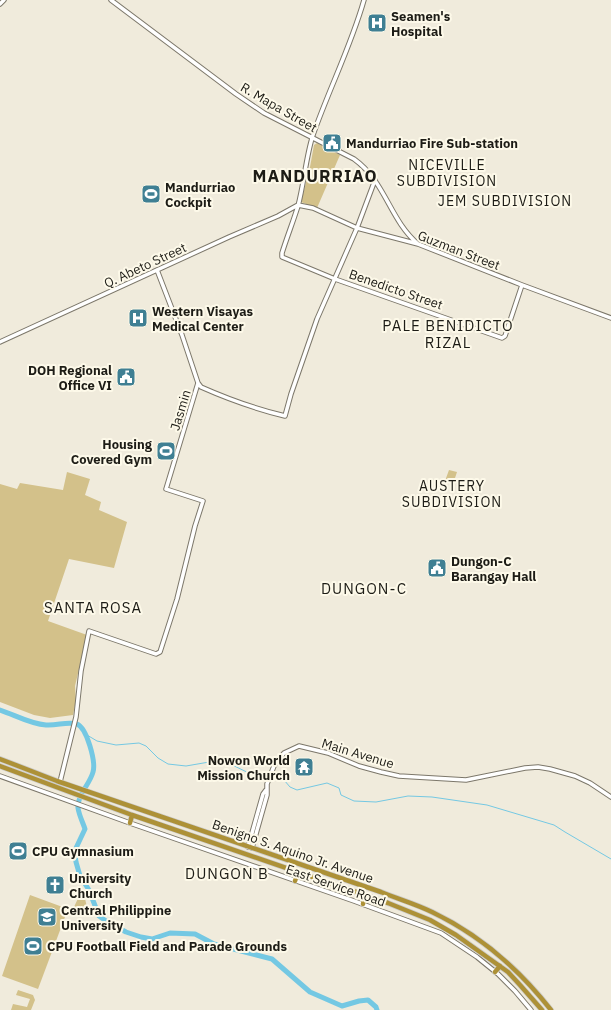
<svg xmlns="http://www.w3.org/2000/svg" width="611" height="1010" viewBox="0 0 611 1010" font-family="'IBM Plex Sans',sans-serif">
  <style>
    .green { fill: #d3c18a }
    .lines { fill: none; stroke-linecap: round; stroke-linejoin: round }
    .stream { stroke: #74c8e3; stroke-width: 1 }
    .river { stroke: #74c8e3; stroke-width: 5 }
    .secondary-casing { stroke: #7c776a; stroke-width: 5.5 }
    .highway-casing { stroke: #cdcdcc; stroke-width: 6 }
    .secondary { stroke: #fff; stroke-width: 3.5 }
    .highway { stroke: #ad9137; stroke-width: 4.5 }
    .labels { text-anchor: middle; stroke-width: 4; stroke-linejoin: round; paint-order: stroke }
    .poi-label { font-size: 13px; font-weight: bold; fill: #1d1c16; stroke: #fdf9e9; text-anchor: start }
    .street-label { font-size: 13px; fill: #1d1c16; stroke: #fdf9e9 }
    .neighbourhood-label { font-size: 14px; letter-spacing: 1px; fill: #1d1c16; stroke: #fdf9e9 }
    .quarter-label { font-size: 15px; letter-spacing: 1px; fill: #1d1c16; stroke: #fdf9e9 }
    .district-label { font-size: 17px; font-weight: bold; letter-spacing: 1px; fill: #1d1c16; stroke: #fdf9e9 }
  </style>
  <rect width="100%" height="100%" fill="#f0ebdc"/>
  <path class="green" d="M317,143L340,155L317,208L301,202L310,167L314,145Z
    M163,444L171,447L168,458L160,456Z
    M449,470L457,472L453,484L445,481Z
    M67,472L90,479L85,495L101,502L99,510L127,522L114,568L69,559L48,621L87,635L75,686L76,700L73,715L50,718L34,715L0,702V484L17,489L20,483L63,490Z
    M81,892L84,894L88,912L74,907Z
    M30,895L68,909L38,989L2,976Z
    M18,990L33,995L35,1000L31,1010H11L13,1004L27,1007L30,999L16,995Z"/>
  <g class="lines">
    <path class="stream" d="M87,735L97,741L116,745L139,743L146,746L158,758L168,764L186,766L215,761L226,762L253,775L284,780L290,787L297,790L327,783L339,788L341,795L354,801L376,802L408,796L432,797L487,805L554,825L565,832L611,859"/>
    <path class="river" d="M0,710C15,715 30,724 46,725C57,726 67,721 77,724C87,728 96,762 93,772C90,784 77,795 78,808C79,815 83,823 85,829L76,848L75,855L76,862L80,876L89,890L99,916L106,921L126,932L141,937L152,939L170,933L195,934L214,944L272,959L310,992L342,1006L359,1001L368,1000L376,1007L377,1010"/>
    <g class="secondary-casing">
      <path id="secondary" d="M111,0L236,94L264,113L354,159C386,182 389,219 418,244
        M364,0C351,46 329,89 313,135C306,156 304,184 298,206C293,222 287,237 282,253V257L335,279L502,338L505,336L522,285
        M0,4L4,0
        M298,205L313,208L357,228L418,244L522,285L611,318
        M0,342L229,237L278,216L298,205
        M198,383L201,387C228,399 256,409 285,416L291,394L317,319L357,228L375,180
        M0,776L130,823L354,901L441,933L477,957L498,974L515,991L531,1010
        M60,782L76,717L81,671L89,631L156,654L160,652L177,599L195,526L203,501L166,489L198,383L182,335L157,270
        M248,847L263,794L266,790
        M252,848L267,795V784L274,766L284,753L299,746L328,753L359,766L381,772L399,776L466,780L525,768L538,767L550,769L575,776L590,783L611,797"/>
    </g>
    <g class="highway-casing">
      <path id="highway" d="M0,759L57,781L381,892C398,899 416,904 432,912C480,935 519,969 551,1010
        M0,766L132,815L388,903L430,920L456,935L508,972L520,985L542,1010
        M130,823L132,815
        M295,881L298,873
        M363,904L365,895
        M495,972L500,966"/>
    </g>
    <use href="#secondary" class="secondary"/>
    <use href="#highway" class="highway"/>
  </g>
  <defs>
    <g id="hospital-square" transform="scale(1)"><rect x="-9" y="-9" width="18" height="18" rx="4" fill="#3f7f93" stroke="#fdf9e9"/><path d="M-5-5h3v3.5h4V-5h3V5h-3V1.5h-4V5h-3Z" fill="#fff"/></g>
    <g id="civic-square" transform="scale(1)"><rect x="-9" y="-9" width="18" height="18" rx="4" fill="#3f7f93" stroke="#fdf9e9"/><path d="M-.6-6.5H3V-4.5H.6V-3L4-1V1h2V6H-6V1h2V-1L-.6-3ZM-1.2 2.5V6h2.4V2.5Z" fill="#fff"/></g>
    <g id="stadium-square" transform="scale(1)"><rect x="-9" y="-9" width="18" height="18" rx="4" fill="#3f7f93" stroke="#fdf9e9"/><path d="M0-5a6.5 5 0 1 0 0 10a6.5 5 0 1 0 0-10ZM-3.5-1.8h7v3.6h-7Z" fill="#fff"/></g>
    <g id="temple-square" transform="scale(1)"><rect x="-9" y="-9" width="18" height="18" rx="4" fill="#3f7f93" stroke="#fdf9e9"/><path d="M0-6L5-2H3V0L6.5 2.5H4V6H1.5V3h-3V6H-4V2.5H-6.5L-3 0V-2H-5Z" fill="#fff"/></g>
    <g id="church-square" transform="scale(1)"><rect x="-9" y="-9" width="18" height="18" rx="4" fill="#3f7f93" stroke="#fdf9e9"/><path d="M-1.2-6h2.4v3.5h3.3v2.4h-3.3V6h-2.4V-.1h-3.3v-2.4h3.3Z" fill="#fff"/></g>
    <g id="university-square" transform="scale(1)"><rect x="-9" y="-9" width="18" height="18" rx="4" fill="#3f7f93" stroke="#fdf9e9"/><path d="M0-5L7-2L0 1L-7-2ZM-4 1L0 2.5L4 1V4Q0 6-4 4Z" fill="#fff"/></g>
  </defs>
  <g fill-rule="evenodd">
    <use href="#hospital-square" x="377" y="23"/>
    <use href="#civic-square" x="332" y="143"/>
    <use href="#stadium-square" x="151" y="194"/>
    <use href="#hospital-square" x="138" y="318"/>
    <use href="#civic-square" x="126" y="377"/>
    <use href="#stadium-square" x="166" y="451"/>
    <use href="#civic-square" x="437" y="568"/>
    <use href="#temple-square" x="304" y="767"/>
    <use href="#stadium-square" x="18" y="851"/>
    <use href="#church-square" x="55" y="885"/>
    <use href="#university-square" x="47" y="917"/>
    <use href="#stadium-square" x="33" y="946"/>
  </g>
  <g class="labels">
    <g class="poi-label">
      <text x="391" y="21">Seamen's<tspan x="391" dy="15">Hospital</tspan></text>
      <text x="346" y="148">Mandurriao Fire Sub-station</text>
      <text x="165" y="192">Mandurriao<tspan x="165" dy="15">Cockpit</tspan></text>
      <text x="152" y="316">Western Visayas<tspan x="152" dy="15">Medical Center</tspan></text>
      <text x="112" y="375" text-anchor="end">DOH Regional<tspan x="112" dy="15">Office VI</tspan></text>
      <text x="152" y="449" text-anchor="end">Housing<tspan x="152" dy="15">Covered Gym</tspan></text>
      <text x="451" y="566">Dungon-C<tspan x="451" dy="15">Barangay Hall</tspan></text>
      <text x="290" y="765" text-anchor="end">Nowon World<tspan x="290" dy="15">Mission Church</tspan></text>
      <text x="32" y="856">CPU Gymnasium</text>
      <text x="69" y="883">University<tspan x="69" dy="15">Church</tspan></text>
      <text x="61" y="915">Central Philippine<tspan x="61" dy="15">University</tspan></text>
      <text x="47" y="951">CPU Football Field and Parade Grounds</text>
    </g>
    <g class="street-label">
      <text transform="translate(279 107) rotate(30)" y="5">R. Mapa Street</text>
      <text transform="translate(459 250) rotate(21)" y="5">Guzman Street</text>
      <text transform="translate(145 265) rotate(-25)" y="5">Q. Abeto Street</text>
      <text transform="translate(396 289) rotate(19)" y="5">Benedicto Street</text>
      <text transform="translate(180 410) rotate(-73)" y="5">Jasmin</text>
      <text transform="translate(358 753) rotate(17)" y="5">Main Avenue</text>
      <text transform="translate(293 851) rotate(19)" y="5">Benigno S. Aquino Jr. Avenue</text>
      <text transform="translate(336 885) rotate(19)" y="5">East Service Road</text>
    </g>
    <g class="neighbourhood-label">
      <text x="447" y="170">NICEVILLE<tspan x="447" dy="16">SUBDIVISION</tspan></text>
      <text x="505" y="206">JEM SUBDIVISION</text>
      <text x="452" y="491">AUSTERY<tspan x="452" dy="16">SUBDIVISION</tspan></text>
    </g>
    <g class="quarter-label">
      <text x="448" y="331">PALE BENIDICTO<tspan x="448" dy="17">RIZAL</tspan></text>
      <text x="364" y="594">DUNGON-C</text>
      <text x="93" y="613">SANTA ROSA</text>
      <text x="227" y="879">DUNGON B</text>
    </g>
    <g class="district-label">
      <text x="315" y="182">MANDURRIAO</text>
    </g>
  </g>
</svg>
